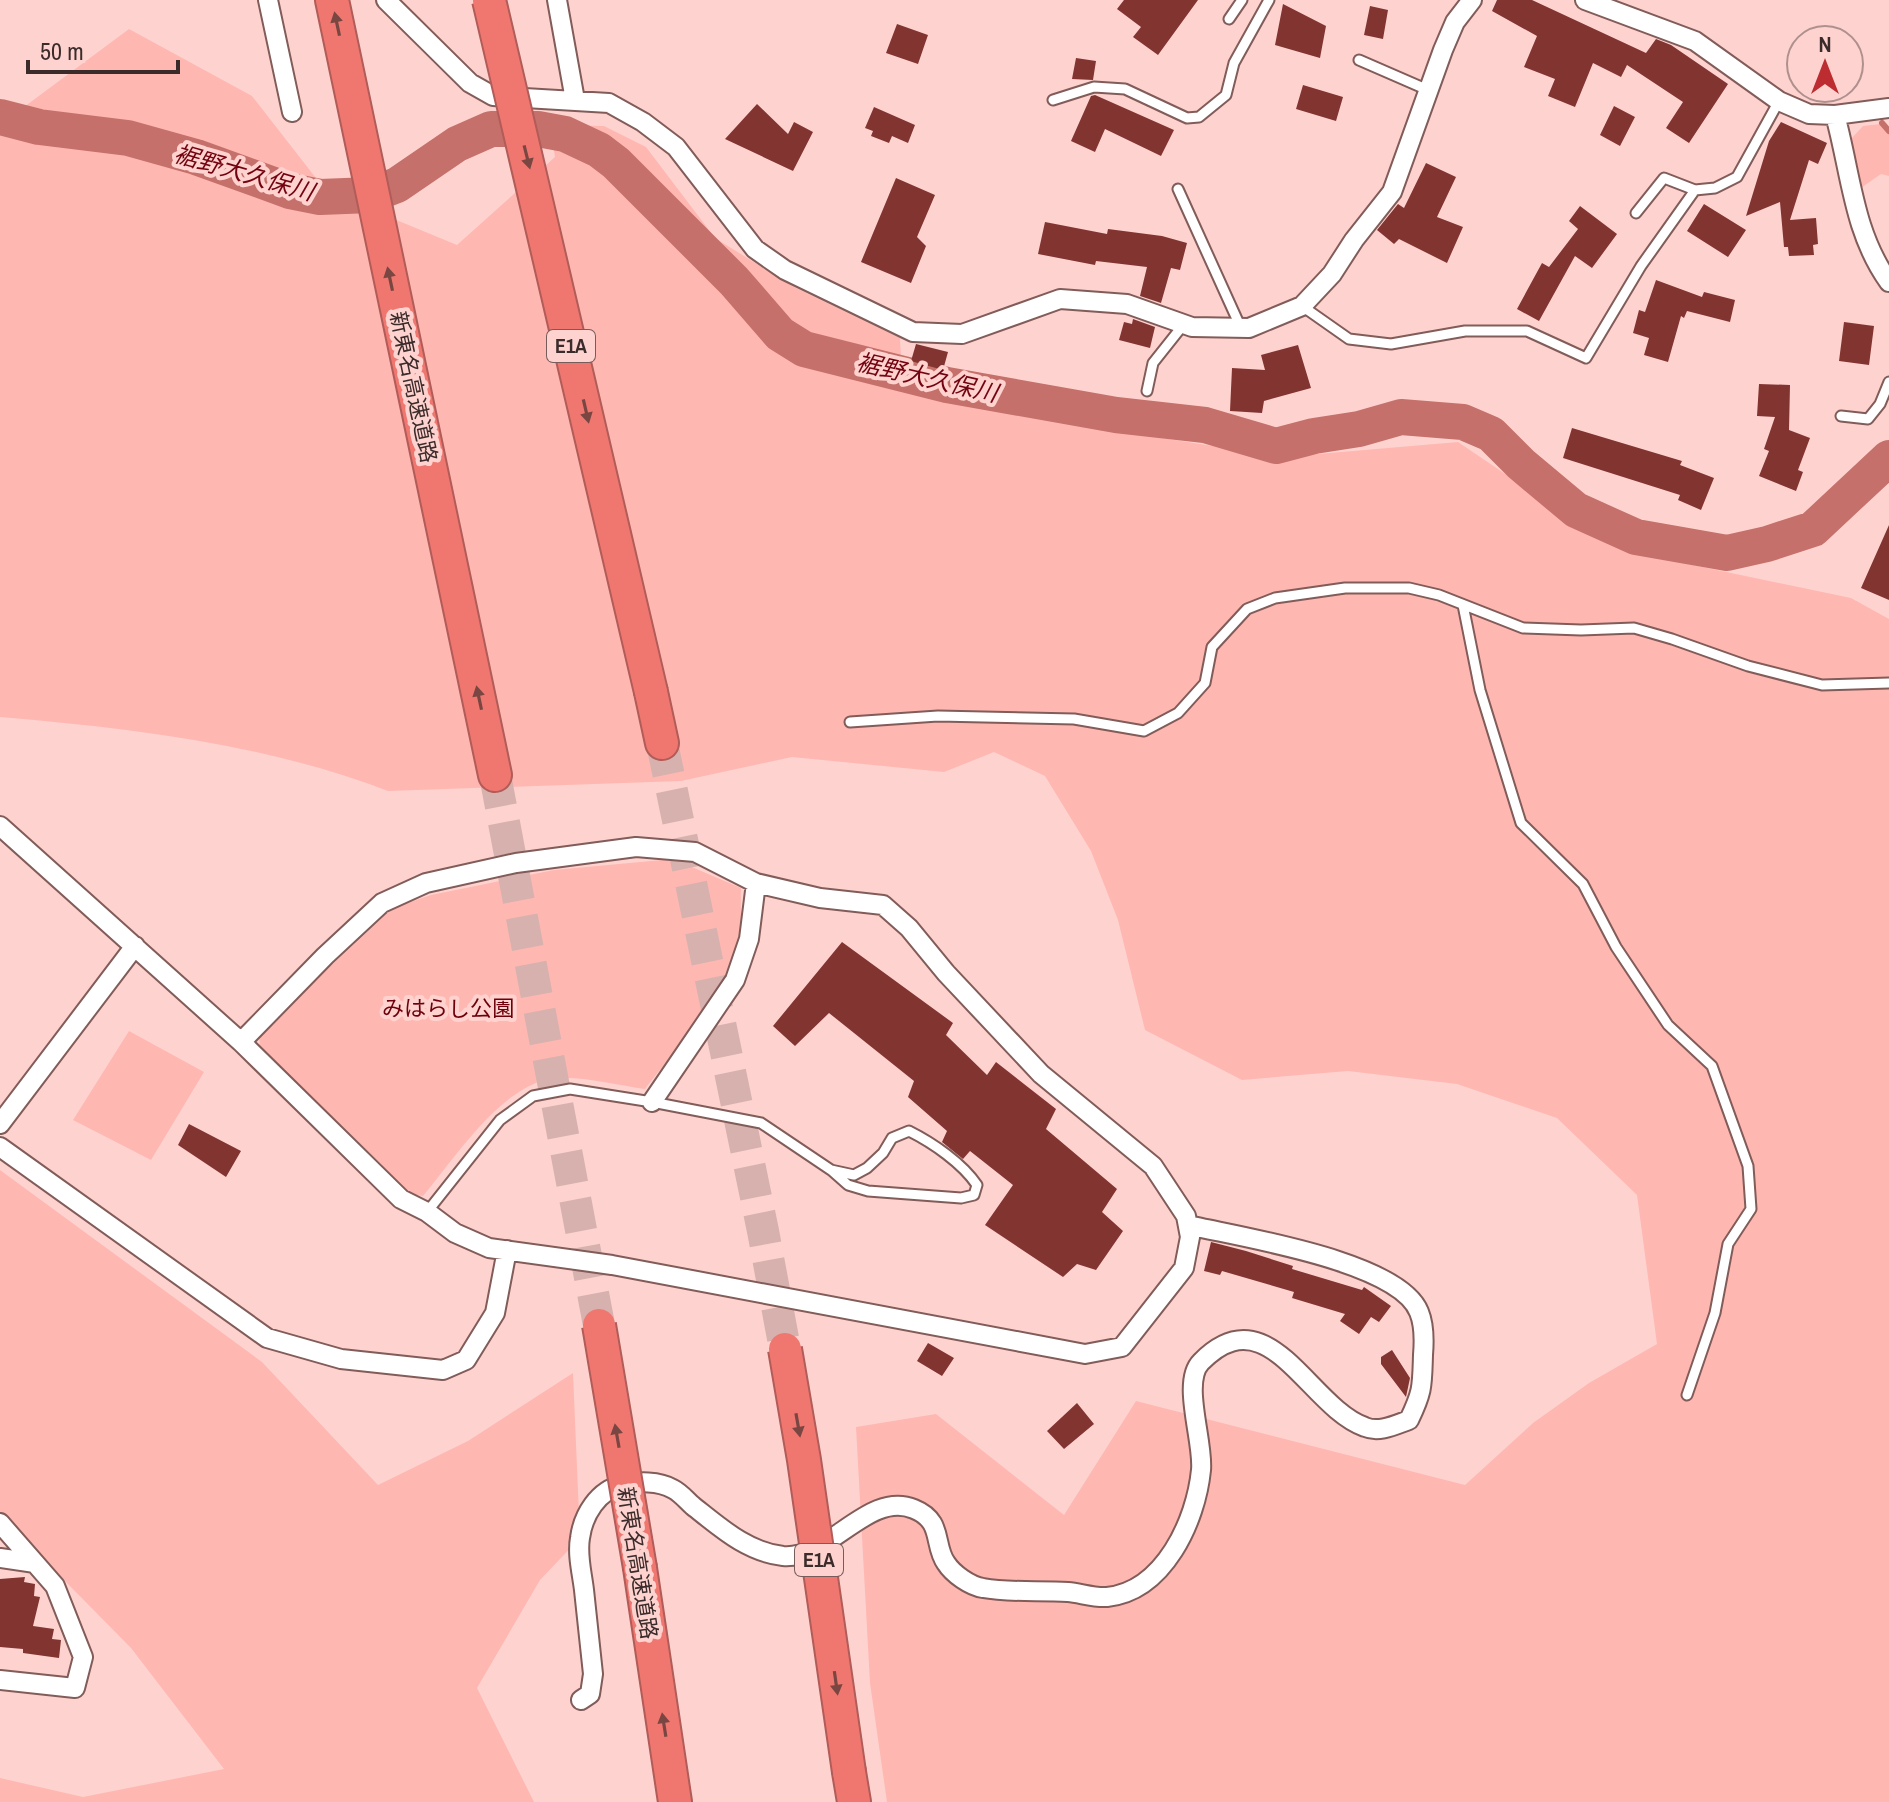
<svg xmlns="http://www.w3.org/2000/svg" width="1889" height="1802" viewBox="0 0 1889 1802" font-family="'Archivo Narrow','Noto Sans JP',sans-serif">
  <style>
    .green { fill: #ffb7b1 }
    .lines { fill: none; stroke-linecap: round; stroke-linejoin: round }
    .stream { stroke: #c5706a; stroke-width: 6 }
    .river { stroke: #c5706a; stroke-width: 36 }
    .building { fill: #823431 }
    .motorway-tunnel { stroke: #d7b1ae; stroke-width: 32; stroke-dasharray: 32 16; stroke-linecap: butt }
    .service-casing { stroke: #815c59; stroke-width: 13 }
    .minor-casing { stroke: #815c59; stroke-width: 22 }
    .motorway-casing { stroke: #b15c58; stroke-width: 36 }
    .service { stroke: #fff; stroke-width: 9 }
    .minor { stroke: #fff; stroke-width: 18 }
    .motorway { stroke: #f07770; stroke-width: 32 }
    .motorway-bridge-casing { stroke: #b15c58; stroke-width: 36; stroke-linecap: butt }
    .motorway-bridge { stroke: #f07770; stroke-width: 32 }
    .oneway { fill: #7a4642 }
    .labels { text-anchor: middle; stroke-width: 8; stroke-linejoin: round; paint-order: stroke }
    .shield { fill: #fed3cf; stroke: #765d5c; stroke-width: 2 }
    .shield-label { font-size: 20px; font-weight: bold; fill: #3b2b2a }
    .street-label { font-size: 22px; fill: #3b2b2a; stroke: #fed3cf }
    .park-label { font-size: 22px; fill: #6e000c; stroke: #fed3cf }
    .water-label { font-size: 24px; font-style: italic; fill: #730310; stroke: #fed3cf }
  </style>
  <rect width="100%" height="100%" fill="#fed3cf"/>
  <path class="green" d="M129,29L252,96L326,191L457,245L555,157L550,125L604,126L646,147L715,238L794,287L900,338L902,380L1079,425L1283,457L1458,442L1591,532L1664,559L1851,598L1889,619V1802H887L870,1683L856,1427L936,1414L1064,1515L1136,1401L1465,1485L1533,1423L1589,1383L1657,1344L1637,1195L1557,1118L1457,1084L1348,1071L1242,1080L1145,1030L1118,920L1091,851L1045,776L994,752L944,772L792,757L681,781L388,791C266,744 130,728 0,717V102L24,107Z
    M1881,124L1889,134V176L1881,174L1858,190L1851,139L1863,126Z
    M673,859L741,888C740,908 743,932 738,951C729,989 670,1056 645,1089C615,1085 570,1072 541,1081C494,1097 454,1159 423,1196L403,1193L260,1051L259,1033L393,908L431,895L554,870Z
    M129,1031L204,1072L151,1160L73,1120Z
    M0,1170L262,1362L378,1485L468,1441L573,1373L580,1538L540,1580L477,1688L534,1802H0V1778L83,1797L224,1769L131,1648L0,1515Z"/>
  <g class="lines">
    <path class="stream" d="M1882,123L1889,131"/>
    <path class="river" d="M0,117L39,127L128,138L196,157L290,191L320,197L371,195L397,185L457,144L491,129H538L565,134L599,150L616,163L734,281L780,334L804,349L947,385L1116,415L1205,425L1276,446L1314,436L1359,429L1401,417L1463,422L1491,434L1521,464L1576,510L1636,537L1727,553L1767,544L1813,529L1889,458"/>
  </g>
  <path class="building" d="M1124,0H1198L1158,55L1133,37L1141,27L1117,9Z
    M1497,0H1532L1646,53L1656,39L1671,45L1728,84L1689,143L1666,128L1683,102L1627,65L1621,77L1593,63L1575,107L1548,96L1555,79L1524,67L1537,36L1492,11Z
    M1283,4L1326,26L1320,58L1275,45Z
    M1370,6L1388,10L1383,39L1364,35Z
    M897,24L928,35L918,64L886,53Z
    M1076,58L1096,61L1093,80L1072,79Z
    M1303,85L1343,97L1336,121L1296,109Z
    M1095,95L1174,130L1161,156L1105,129L1095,152L1071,141L1091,96Z
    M757,104L788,134L794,122L813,132L793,171L725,139Z
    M1614,106L1635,117L1620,146L1600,135Z
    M874,107L915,125L908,143L892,136L889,143L871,136L873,131L865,128Z
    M1781,122L1827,143L1818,164L1809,160L1790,220L1816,218L1818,244L1813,245L1814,255L1789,256L1788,247H1784L1780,202L1746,216L1769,141Z
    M1426,163L1456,177L1437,217L1463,227L1447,263L1399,239L1394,244L1377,230L1398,204L1404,208Z
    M896,178L935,195L917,237L926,246L911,283L861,262Z
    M1704,204L1746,230L1728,257L1687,231Z
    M1580,206L1617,234L1592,268L1575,256L1539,321L1517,309L1542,263L1549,267L1578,229L1569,221Z
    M1045,222L1107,234L1108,229L1162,236L1187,243L1180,270L1171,268L1161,303L1140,296L1147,267L1096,261L1095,265L1038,254Z
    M1656,280L1702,297L1704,292L1735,300L1730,322L1687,311L1684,318L1681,316L1668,362L1644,355L1649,338L1633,333L1639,310L1645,312Z
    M1133,319L1155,327L1150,348L1119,340L1124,322L1132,324Z
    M1844,322L1874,326L1869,365L1839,361Z
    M916,344L948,352L943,370L911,361Z
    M1298,345L1311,388L1264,401L1262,413L1230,411L1232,368L1265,370L1261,355Z
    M1759,384L1790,385L1789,430L1810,438L1798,470L1803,472L1796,491L1759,476L1769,451L1764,449L1775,417L1757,416Z
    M1572,428L1682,461L1680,465L1714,478L1701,510L1678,500L1680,495L1563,458Z
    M1889,525V600L1861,588Z
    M842,942L953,1023L946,1035L987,1075L996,1062L1056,1109L1046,1129L1117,1189L1102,1212L1123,1231L1096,1270L1077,1264L1063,1277L985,1225L1013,1185L970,1151L963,1159L942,1142L947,1131L908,1097L914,1081L829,1013L795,1046L773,1026Z
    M189,1124L241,1151L226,1177L178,1145Z
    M1211,1242L1246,1251L1293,1266L1292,1269L1362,1290L1364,1287L1391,1306L1379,1322L1371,1317L1359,1334L1340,1321L1345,1314L1292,1298L1294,1292L1222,1271L1220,1275L1204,1271Z
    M928,1343L954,1358L942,1376L917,1361Z
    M1392,1350L1410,1378L1406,1397L1381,1364V1357Z
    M1077,1403L1094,1424L1064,1449L1047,1431Z
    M25,1577L24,1582L35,1584L34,1596L40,1597L33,1626L54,1629L52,1639L61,1640L59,1658L23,1653V1649L0,1647V1579Z"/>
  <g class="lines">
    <path class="motorway-tunnel" d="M662,743L763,1231L785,1349
      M495,775L599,1325"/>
    <g class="service-casing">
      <path id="service" d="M1229,19L1242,0
        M1359,60L1428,90
        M1053,100L1094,87L1125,89L1187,118L1199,117L1226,95L1234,63L1269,0
        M1178,189L1241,328
        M1636,213L1664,178L1695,190
        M1302,306L1349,339L1391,344L1465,331H1527L1586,358L1641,266L1695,190L1715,188L1737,177L1779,101
        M1147,391L1153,363L1184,324
        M1841,416L1868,419L1880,404L1889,382
        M1463,605L1480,690L1521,823L1583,884L1616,947L1668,1025L1712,1066L1748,1166L1751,1209L1728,1244L1715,1313L1687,1395
        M850,722L938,716L1074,719L1144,731L1178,713L1205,683L1212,647L1247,609L1275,598L1345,588H1409L1439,595L1523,628L1581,630L1634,628L1672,639L1748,666L1822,685L1889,683
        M427,1212L500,1120L533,1096L570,1089L652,1102L761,1123L831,1170L854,1175L867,1168L883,1153L892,1138L909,1131C933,1143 962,1163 977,1185L974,1195L961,1198L868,1191L848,1185L831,1170"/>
    </g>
    <g class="minor-casing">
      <path id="minor" d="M268,0L292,112
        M386,0L470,83L493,96L609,103L643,122L676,147L755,249L785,270L913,332L962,334L1060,299L1127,304L1192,327L1249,328L1302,306L1332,274L1354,240L1392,192L1443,50L1455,22L1472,0
        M557,0L575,100
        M1585,0L1695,41L1779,101L1809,114L1835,115L1889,108
        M1835,115C1851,173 1853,232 1889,282
        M0,826L241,1042L401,1199L427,1212L455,1233L489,1248L612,1265L1085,1354L1122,1347L1184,1268L1190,1237L1186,1216L1153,1166L1041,1074L946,973L909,928L883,905L820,898L756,883L695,852L636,847L516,863L426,883L382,903L325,956L241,1042
        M652,1102L735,980L749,939L756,883
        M0,1124L135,946
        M0,1147L267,1338L341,1359L443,1370L466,1360L495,1313L507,1250
        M0,1523L55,1586L83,1657L75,1688L0,1680
        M0,1558L35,1563
        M581,1700L590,1694L593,1674C590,1646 587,1618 584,1590C582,1573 577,1555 580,1538C583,1515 598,1490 622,1485C638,1481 659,1481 673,1489C681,1493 687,1501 693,1506C721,1528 747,1552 783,1556C829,1560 868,1490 914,1509C944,1521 933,1545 946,1563C953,1574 970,1586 983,1588C1010,1593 1040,1590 1068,1592C1080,1593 1094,1598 1107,1597C1164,1591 1196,1521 1201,1470C1204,1442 1181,1382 1201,1362C1269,1293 1308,1407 1365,1427C1379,1433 1395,1425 1409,1420C1423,1391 1422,1386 1423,1355C1424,1343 1424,1324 1419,1312C1399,1261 1239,1237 1188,1225"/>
    </g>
    <g class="motorway-casing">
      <path id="motorway" d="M332,0L495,775
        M651,692L662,743
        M640,1568L675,1802
        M849,1772L854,1802"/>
    </g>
    <use href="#service" class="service"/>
    <use href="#minor" class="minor"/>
    <use href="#motorway" class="motorway"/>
    <g class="motorway-bridge-casing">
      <path id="motorway-bridge" d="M489,0L651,692
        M599,1325L640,1568
        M785,1349L804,1460L849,1772"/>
    </g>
    <use href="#motorway-bridge" class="motorway-bridge"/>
  </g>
  <defs><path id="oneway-solid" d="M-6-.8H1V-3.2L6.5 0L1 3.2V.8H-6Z" transform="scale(2)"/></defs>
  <g class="oneway">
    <use href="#oneway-solid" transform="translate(337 24) rotate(-102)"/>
    <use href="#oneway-solid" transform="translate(527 157) rotate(76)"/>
    <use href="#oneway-solid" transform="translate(390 279) rotate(-102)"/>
    <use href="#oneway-solid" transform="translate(586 411) rotate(77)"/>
    <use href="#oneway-solid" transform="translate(479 698) rotate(-102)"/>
    <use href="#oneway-solid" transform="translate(798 1425) rotate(80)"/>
    <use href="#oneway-solid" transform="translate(617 1436) rotate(-100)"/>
    <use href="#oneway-solid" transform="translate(836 1683) rotate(82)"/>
    <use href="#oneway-solid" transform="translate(664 1725) rotate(-99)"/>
  </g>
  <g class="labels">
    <g class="shield">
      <rect x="547" y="330" width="48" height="32" rx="6"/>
      <rect x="795" y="1544" width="48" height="32" rx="6"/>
    </g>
    <g class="shield-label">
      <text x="571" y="353">E1A</text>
      <text x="819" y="1567">E1A</text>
    </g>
    <g class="street-label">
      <text transform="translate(414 387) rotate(78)" y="8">新東名高速道路</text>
      <text transform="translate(638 1563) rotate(81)" y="8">新東名高速道路</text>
    </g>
    <g class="park-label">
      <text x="448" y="1016">みはらし公園</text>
    </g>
    <g class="water-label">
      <text transform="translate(244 173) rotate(16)" y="8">裾野大久保川</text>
      <text transform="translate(927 378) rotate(13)" y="8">裾野大久保川</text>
    </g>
  </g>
  <g transform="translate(1825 64)"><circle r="38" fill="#fed3cf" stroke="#b0908d" stroke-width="2"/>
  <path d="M0-6L14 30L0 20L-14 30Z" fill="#bc2c30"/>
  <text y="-12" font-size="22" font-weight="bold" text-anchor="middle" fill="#3b2b2a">N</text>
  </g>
  <path d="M28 60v12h150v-12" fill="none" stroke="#3b2b2a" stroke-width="4"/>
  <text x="40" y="60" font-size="24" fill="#3b2b2a" stroke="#fed3cf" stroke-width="6" paint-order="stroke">50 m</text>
</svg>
